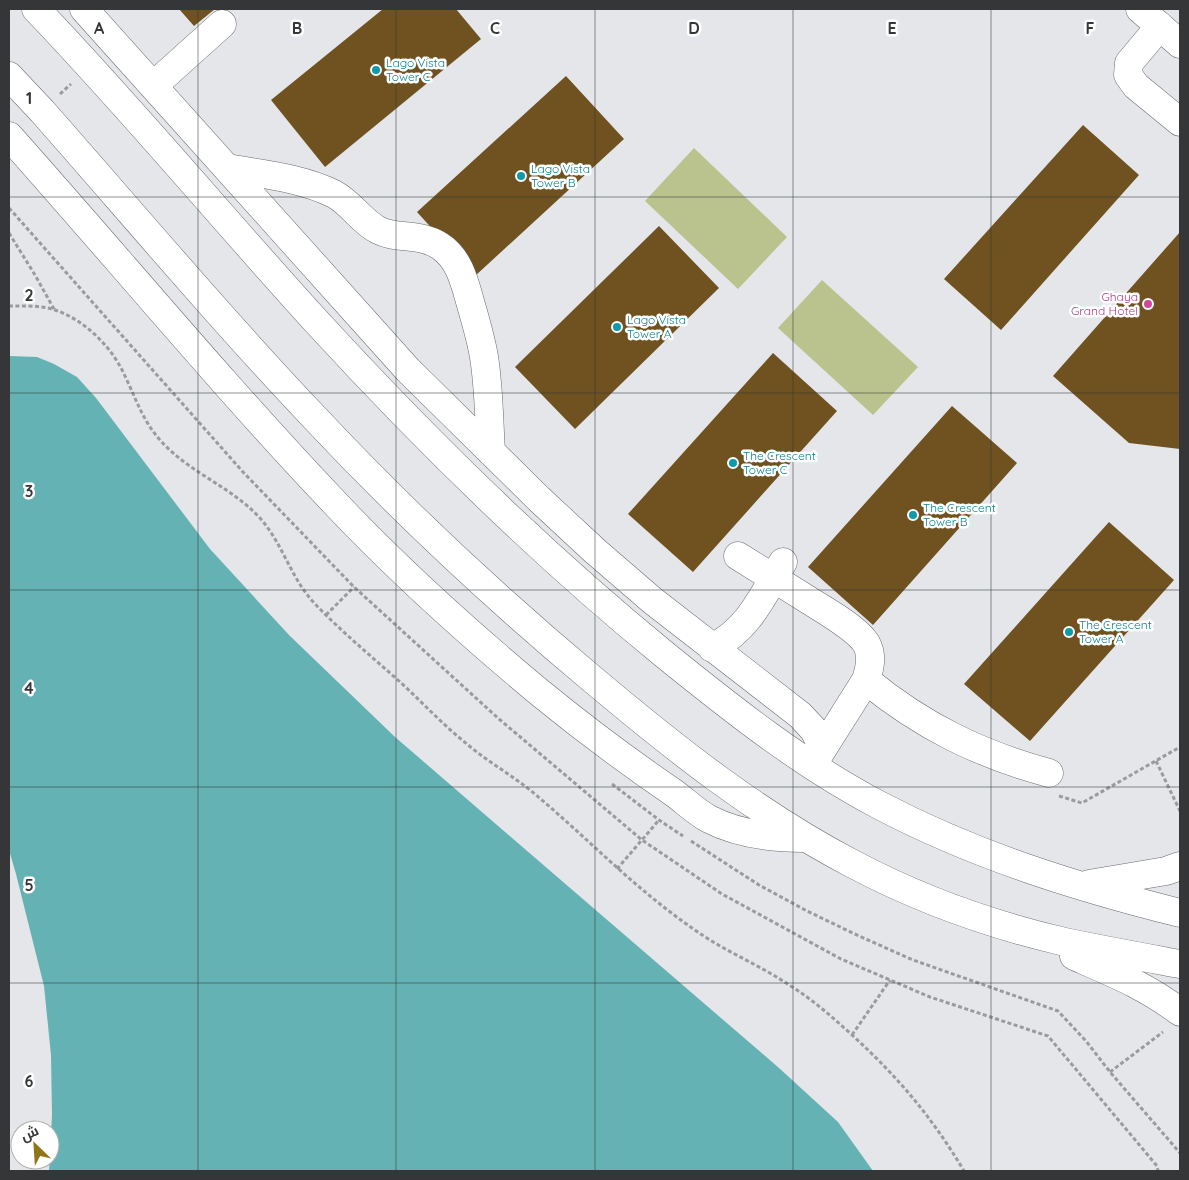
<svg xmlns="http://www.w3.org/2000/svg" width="1189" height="1180" viewBox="0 0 1189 1180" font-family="Quicksand,Cairo,sans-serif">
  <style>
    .green { fill: #bac38e }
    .water { fill: #64b2b4 }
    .building { fill: #705220 }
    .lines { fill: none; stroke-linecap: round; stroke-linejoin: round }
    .minor-casing { stroke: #6a6c70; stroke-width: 29 }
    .path { stroke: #999b9e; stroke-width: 3; stroke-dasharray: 4 2.5; stroke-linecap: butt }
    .minor { stroke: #fff; stroke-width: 28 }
    .grid { fill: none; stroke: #353638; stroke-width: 1; stroke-opacity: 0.55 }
    .culture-dot { fill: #0f9aa8; stroke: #fff; stroke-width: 2 }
    .hotel-dot { fill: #d1479c; stroke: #fff; stroke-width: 2 }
    .labels { text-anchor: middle; stroke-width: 5; stroke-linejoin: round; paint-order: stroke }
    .culture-label { font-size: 12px; fill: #0d838f; stroke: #fff; text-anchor: start }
    .hotel-label { font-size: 12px; fill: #b23c85; stroke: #fff; text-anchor: end }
    .grid-label { font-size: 16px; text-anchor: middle; font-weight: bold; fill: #353638; stroke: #fff; stroke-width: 5; stroke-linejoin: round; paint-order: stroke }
  </style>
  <rect width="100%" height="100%" fill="#e4e6ea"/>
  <path class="green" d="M694,148L787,237L738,289L645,201Z
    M822,280L918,367L873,415L778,328Z"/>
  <path class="water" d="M9,356L37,357L54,364L77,377L96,398L210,549L289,635L395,737L779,1068L838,1122L873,1171H49L52,1115L51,1055L44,986L16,874L9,850Z"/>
  <path class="building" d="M179,9H215L194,26Z
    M383,9H456L481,39L325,167L271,100Z
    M566,76L624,139L475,276L417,212Z
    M1083,125L1139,175L1001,330L944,279Z
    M659,226L719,288L575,429L515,367Z
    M1180,232V449L1129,443L1053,376Z
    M773,353L837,411L693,572L628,514Z
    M952,406L1017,463L873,625L808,567Z
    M1109,522L1174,580L1030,741L964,684Z"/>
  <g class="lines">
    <g class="minor-casing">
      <path id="minor" d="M36,9C132,109 221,217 315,320C424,439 540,553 665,655C733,710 801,764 879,805C974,855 1076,887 1180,913
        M84,9L408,370L539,499L595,551L653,601L800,715L814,730L823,748
        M1140,9L1180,44
        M1160,26L1129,63L1128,75L1136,86L1180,122
        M9,76L42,111C132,213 220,318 314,417C401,510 493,596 591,678C673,747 757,814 853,864C919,899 992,925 1065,942C1103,950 1142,957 1180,964
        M153,86L222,24
        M9,136C117,257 221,383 333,501C397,569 467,632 539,692C583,728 627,761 674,793C685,801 696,812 709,819C738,834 771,838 803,838
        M227,168C262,174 302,178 334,194C351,203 361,221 378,230C397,240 418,232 440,246C460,259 465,284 471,305C476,322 481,339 484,357C489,388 489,420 491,452
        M738,556C762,571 786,586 810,601C826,611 856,628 866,643C873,655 870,668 866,680L815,761
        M712,648C749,629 762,597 783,562
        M866,680C922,726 979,754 1049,773
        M1089,884L1166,871L1180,866
        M1074,956C1113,973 1146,986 1180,1012"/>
    </g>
    <path class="path" d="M60,94L71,84
      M9,208L243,472L354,587L499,719L642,840L722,894L841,959L930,997L1048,1036L1157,1166L1158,1171
      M9,233L35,275L54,309
      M9,306C24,306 40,305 55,310C85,320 112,347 125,376C136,399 143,421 160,440C188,472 230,486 259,517C283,543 290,578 316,605C342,632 371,656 399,681C422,702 443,725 467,744C489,763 514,776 536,795C580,832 620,873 665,908C683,922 701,935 720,946C743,959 767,970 789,985C812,999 831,1016 851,1034C898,1077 932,1117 964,1171
      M326,615L354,587
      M1156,761L1180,811
      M612,784L659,820L683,836
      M1059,796L1082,803L1180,747
      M691,841L759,885L807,911L859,936L913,960L1058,1011L1086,1041L1110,1072L1180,1153
      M617,869L659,820
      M852,1035L890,980
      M1110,1072L1163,1032"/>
    <use href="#minor" class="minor"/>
  </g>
  <path class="grid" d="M198,9V1171M396,9V1171M595,9V1171M793,9V1171M991,9V1171M9,197H1180M9,393H1180M9,590H1180M9,787H1180M9,983H1180"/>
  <g class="culture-dot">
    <circle cx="376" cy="70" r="5"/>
    <circle cx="521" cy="176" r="5"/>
    <circle cx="617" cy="327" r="5"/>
    <circle cx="733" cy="463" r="5"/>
    <circle cx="913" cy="515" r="5"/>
    <circle cx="1069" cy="632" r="5"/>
  </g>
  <circle class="hotel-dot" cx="1148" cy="304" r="5"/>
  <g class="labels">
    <g class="culture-label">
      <text x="386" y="67">Lago Vista<tspan x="386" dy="14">Tower C</tspan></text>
      <text x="531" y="173">Lago Vista<tspan x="531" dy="14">Tower B</tspan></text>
      <text x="627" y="324">Lago Vista<tspan x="627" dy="14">Tower A</tspan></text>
      <text x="743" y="460">The Crescent<tspan x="743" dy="14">Tower C</tspan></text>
      <text x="923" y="512">The Crescent<tspan x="923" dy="14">Tower B</tspan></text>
      <text x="1079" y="629">The Crescent<tspan x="1079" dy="14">Tower A</tspan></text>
    </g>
    <g class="hotel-label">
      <text x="1138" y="301">Ghaya<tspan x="1138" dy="14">Grand Hotel</tspan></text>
    </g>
  </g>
  <g class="grid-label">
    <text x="99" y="34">A</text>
    <text x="297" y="34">B</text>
    <text x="495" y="34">C</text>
    <text x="694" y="34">D</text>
    <text x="892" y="34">E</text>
    <text x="1090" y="34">F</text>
    <text x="29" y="104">1</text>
    <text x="29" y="301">2</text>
    <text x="29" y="497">3</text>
    <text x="29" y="694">4</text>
    <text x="29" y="891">5</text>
    <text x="29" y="1087">6</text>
  </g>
  <rect width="1189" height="1180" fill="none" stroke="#353638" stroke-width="20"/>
  <g transform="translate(35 1145) rotate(335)"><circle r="24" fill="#ffffff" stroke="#aeafaf"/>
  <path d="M0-4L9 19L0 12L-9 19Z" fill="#90751a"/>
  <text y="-8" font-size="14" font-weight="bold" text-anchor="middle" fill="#353638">ش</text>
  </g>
</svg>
